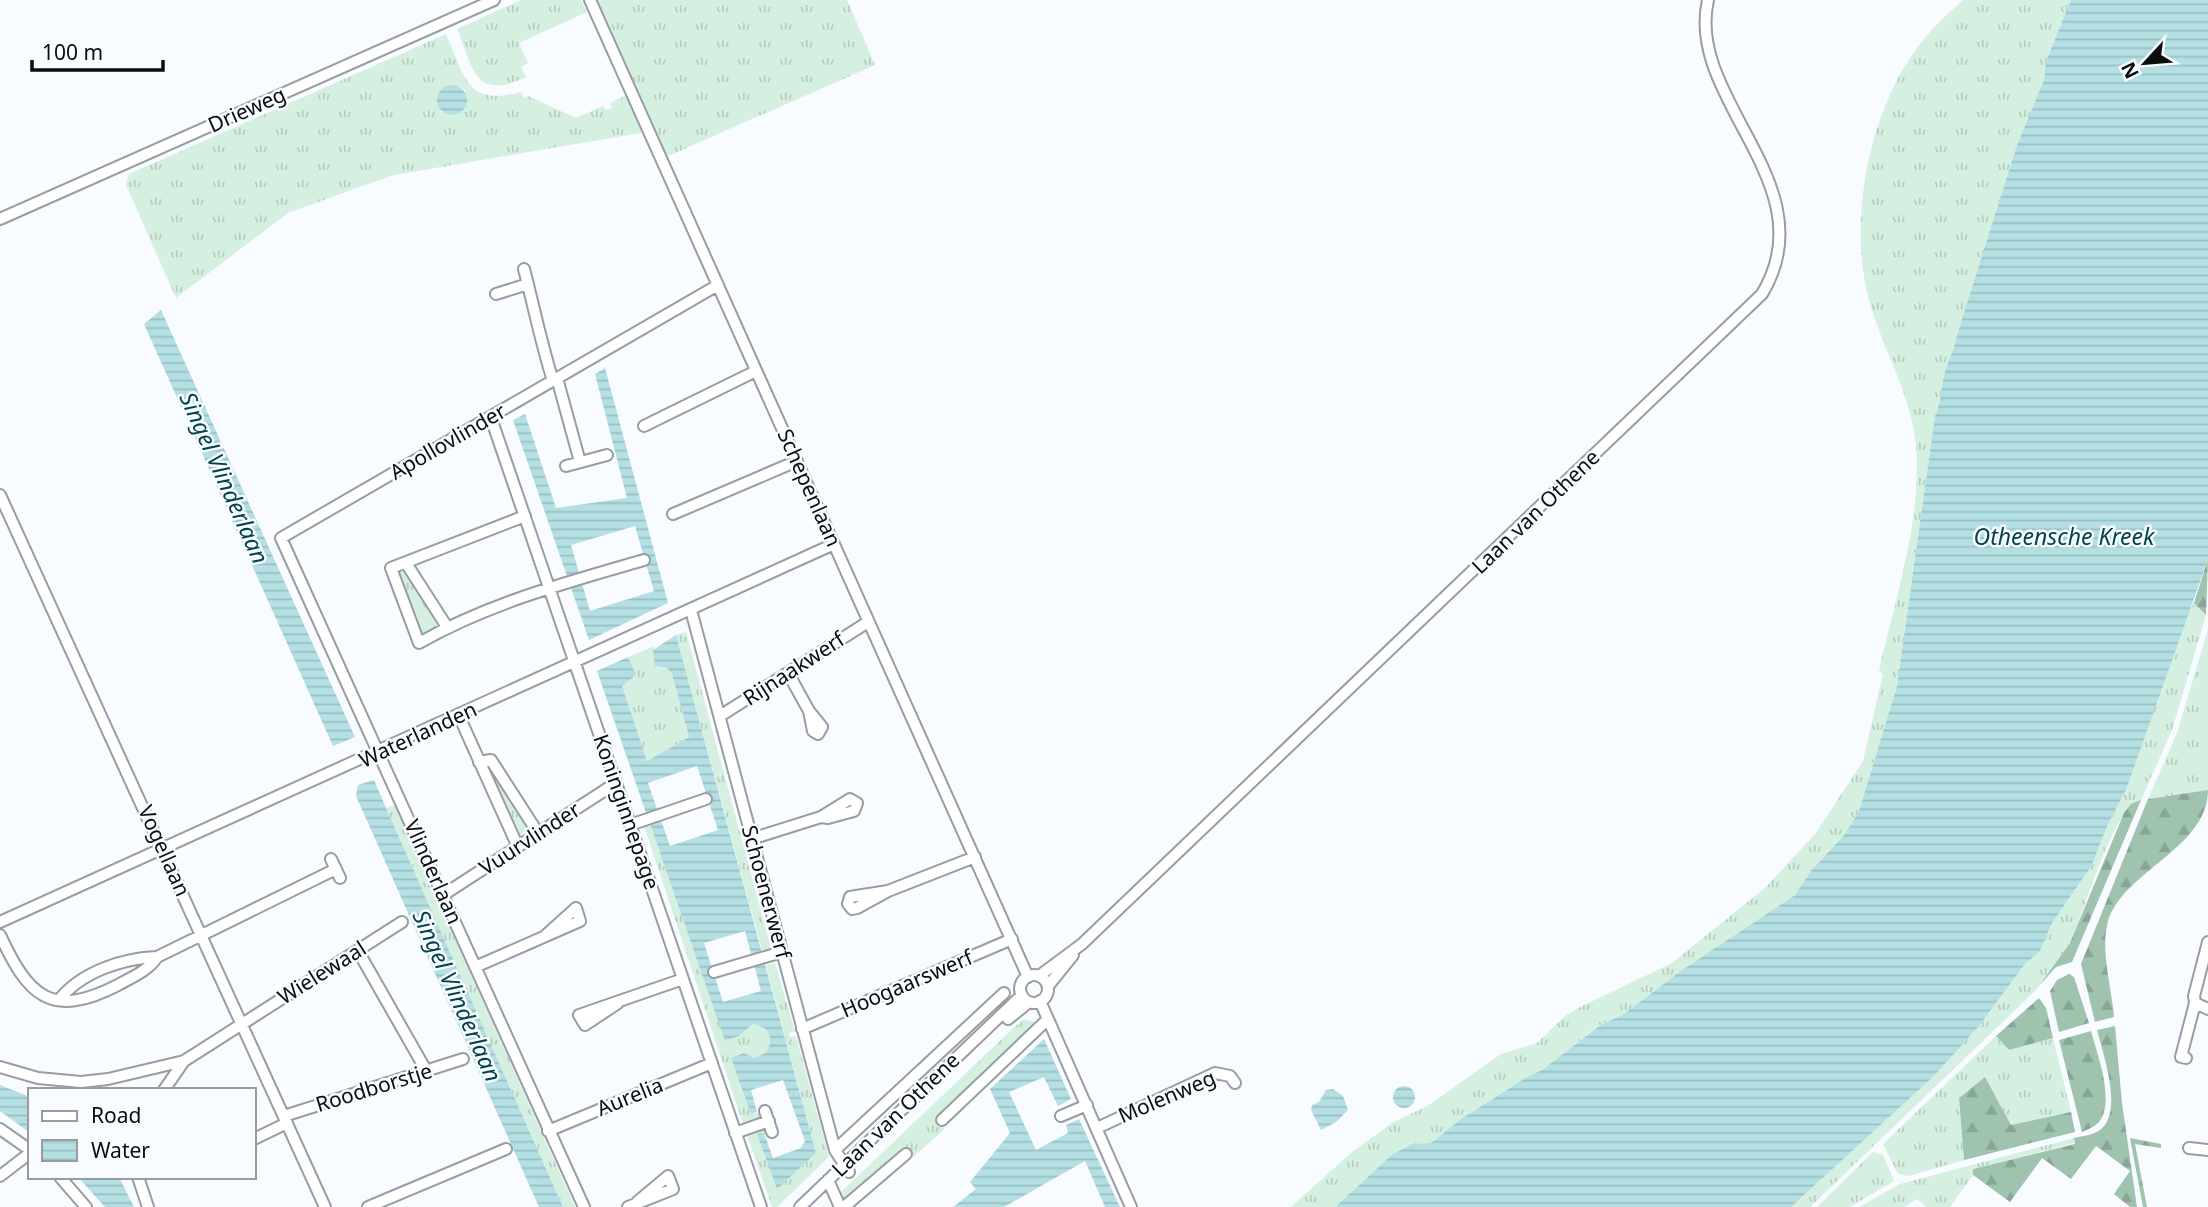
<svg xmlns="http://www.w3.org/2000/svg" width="2208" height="1207" viewBox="0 0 2208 1207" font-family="'Noto Sans',sans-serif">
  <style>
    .grass { fill: url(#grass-tufts); fill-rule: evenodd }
    .forest { fill: url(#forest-firs) }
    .water { fill: url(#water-rules); fill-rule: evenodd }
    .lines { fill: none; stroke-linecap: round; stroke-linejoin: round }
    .minor-casing { stroke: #989da3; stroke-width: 14 }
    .minor { stroke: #fff; stroke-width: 10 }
    .labels { text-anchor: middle; stroke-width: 5; stroke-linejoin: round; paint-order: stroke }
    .street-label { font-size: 21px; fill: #0a0c0e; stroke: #f8fbff }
    .water-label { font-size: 23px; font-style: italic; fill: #00444a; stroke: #f8fbff }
  </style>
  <defs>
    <pattern id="grass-tufts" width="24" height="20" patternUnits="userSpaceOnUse" patternTransform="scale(1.75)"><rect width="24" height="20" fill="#d5f0e1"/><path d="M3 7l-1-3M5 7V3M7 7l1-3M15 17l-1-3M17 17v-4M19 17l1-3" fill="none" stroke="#b6cdc0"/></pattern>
    <pattern id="forest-firs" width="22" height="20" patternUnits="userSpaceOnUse" patternTransform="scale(1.75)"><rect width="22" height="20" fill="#a0c3b0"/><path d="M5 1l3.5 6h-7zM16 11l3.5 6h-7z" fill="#88a696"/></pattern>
    <pattern id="water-rules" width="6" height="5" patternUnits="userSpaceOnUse" patternTransform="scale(1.75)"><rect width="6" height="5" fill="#b4e0e4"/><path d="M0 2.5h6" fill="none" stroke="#99bfc2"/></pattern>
  </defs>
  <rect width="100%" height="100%" fill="#f8fbff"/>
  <path class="grass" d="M521,0H581L587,12L519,43L528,63L521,67L526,77C474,101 474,70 457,29Z
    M597,0H847L875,65L666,157Z
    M1963,0H2071L2046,61L2044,80L2017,145L1956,338C1954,350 1949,359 1945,371C1941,386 1942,401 1935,416L1897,686L1859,811L1845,834L1810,872L1795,895L1682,970L1624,1014L1598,1026L1542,1070L1527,1077L1461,1119L1431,1143L1412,1144L1394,1154L1335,1207H1291L1352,1152L1392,1123L1429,1105L1501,1054L1537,1043L1565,1016L1578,1008L1672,963L1765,888L1816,833L1863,761L1883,674L1879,671C1895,599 1922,521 1916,446C1912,398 1886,355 1872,310C1845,227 1868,105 1925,38C1936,24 1950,12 1963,0Z
    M446,34C465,77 466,107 521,92L524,98L528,96L576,118L603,106L606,110L612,108L610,103L627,95L646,132L394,175L351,190L288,213L176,298L126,185L129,174ZM458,86L466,90L462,108L453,113L441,112L437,101L440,92Z
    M397,568H403L436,619L437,629L423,635L420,633Z
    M2194,603L2206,615L2172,730L2141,800C2112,807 2084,915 2070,943C2063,958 2046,978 2035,991L1810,1207H1791L1934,1076L1979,1026L2025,964L2040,951L2052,923L2092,865L2107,826L2126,790L2187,613Z
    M2208,629V790L2148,799L2177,733Z
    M686,632L771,948L762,950L676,635Z
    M655,646L653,650L657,667L667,668L672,674L689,737L647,761L621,685L636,676L628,657Z
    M488,763L531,828L517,837L486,766Z
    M395,805L575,1207H563L386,808Z
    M649,822L725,1040L739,1036L753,1024C769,1026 775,1039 767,1053L754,1058L744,1053L751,1114L761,1112L762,1118L744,1127L644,826Z
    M775,963L795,1031L789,1033L790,1037L796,1036L829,1157L777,1207H772L746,1132L765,1127L769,1133L758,1134L777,1188L816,1153L766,965Z
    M1023,1019L1038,1023L936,1119L945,1129L912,1158L905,1150L845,1201L840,1193Z
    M1996,1036L2009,1050L2053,1038L2071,1112L2011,1125L1985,1078L1959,1098L1964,1160L1909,1176L1898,1174L1883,1144Z
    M2074,1138L2075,1143L1973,1169V1175L1950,1207H1926L1917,1199L1904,1207H1859L1900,1184Z
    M1873,1152L1883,1155L1894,1181L1850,1207H1817Z"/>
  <path class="forest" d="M2208,559L2206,615L2194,603Z
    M2208,790C2208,850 2117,873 2107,926C2101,954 2112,989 2114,1017L2095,1022L2081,964L2148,799Z
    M2141,800L2072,962L2056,967L2039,986L2070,943L2124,813L2131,804Z
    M2069,974L2074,977L2089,1023L2059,1032L2050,991L2057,980Z
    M2039,998L2046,1008L2053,1038L2009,1050L1996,1036Z
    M2115,1026L2122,1103L2137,1207H2130L2114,1194L2130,1171L2096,1146L2071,1179L2042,1158L2010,1202L1973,1175V1169L2075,1144L2074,1138C2083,1136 2093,1135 2100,1130C2124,1112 2103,1054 2097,1030Z
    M2091,1031C2097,1053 2117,1106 2097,1124C2094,1127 2086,1130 2082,1132L2059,1040Z
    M1985,1077L2011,1125L2071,1112L2075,1132L1964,1160L1959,1098Z
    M2130,1138L2161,1144V1148L2135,1144L2147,1207H2143Z"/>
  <path class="water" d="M2071,0H2208V559L2126,790L2107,826L2092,865L2052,923L2040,951L2025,964L1979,1026L1934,1076L1791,1207H1335L1393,1154L1412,1144L1431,1143L1461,1119L1527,1077L1542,1070L1599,1026L1624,1014L1682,970L1795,895L1810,872L1845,834L1859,811L1897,686L1935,416C1942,401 1941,386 1945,371C1949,359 1954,350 1956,338L2017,145L2044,80L2046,61Z
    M437 100a15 15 0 1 1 30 0a15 15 0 1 1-30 0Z
    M161,310L355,737L333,746L144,324Z
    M605,368L668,603L589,640L513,420L525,414L556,508L627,498L595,374ZM635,526L654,591L590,611L571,545Z
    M676,635L816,1153L777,1189L757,1134L764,1133L773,1158L801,1148L805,1141L783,1080L751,1090L757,1112L751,1114L731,1058L744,1053L754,1058L766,1053C775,1039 769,1026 753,1024L739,1036L725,1041L597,671L628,657L636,675L622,686L647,761L689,737L672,674L667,668L655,666L653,650ZM697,766L718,830L670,846L648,783ZM745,931L761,991L723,1002L704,943Z
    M374,780L386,808L563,1207H539L356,796L358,785Z
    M1044,1039L1071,1099L1058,1106L1044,1077L1009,1092L1036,1150L1068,1133L1066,1125L1079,1119L1120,1207H1105L1085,1161L1004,1207H953L976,1189L970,1182L1010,1133L990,1089Z
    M0,1085L30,1097V1133L0,1111Z
    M1393 1097a11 11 0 1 1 22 0a11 11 0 1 1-22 0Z
    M1333,1089L1343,1096L1348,1110L1336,1122L1321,1130L1311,1110L1312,1105L1319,1102L1326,1090Z
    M78,1177H119L134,1207H105Z"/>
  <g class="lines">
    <g class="minor-casing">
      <path id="minor" d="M590,0L1028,977
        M0,219L494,0
        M524,269C534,307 541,343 553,381
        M496,294L528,284
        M557,378L580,462
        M491,418L761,1207
        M644,426L756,371
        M566,466L607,455
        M0,495L325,1207
        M673,514L797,461
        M525,516L391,568L419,643C489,603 568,582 644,560
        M406,563L447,627
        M691,610L835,1150L849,1172
        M788,673L809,711L813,731L818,734L822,727L809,711
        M459,716L518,847
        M720,716L868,622
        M479,762L491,760L538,833
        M630,825L706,799
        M751,839L821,817L828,818L854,811L857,803L850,799L821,817
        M331,859L340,878
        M888,891L850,897L848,904L852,909L857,908L888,891L975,857
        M443,895L616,783
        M0,922L834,544
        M0,935C28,995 50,1020 118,985C132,977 148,971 157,957L336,869
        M2208,942L2194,996L2195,1003L2208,1009
        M358,951L427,1072
        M475,967L580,921L576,908L546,935
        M714,972L782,952
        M1020 989a14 14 0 1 1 28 0a14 14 0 1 1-28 0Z
        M1039,976L1082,944L1762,294C1828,185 1685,100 1708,0
        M1048,986L1073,955
        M59,1000C81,972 123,958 157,957
        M1040,1001L1131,1207
        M618,1003L585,1025L579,1015L683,979
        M1008,1019L1029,1002
        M802,1029L1012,939
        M2186,1058L2181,1057L2195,1003
        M0,1067L38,1078L81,1082L108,1079L184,1061L402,922
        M164,1090L184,1061
        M765,1111L772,1132
        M284,1116L463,1059
        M1061,1116L1087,1105
        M942,1120L1048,1019
        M1097,1128L1215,1073L1230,1076L1235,1083
        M0,1129L30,1150
        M548,1131L712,1063
        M735,1133L769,1121
        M254,1139L287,1123
        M2189,1148L2208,1150
        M835,1150L1004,993
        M0,1176L30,1153
        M60,1177L86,1207
        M138,1177L148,1207
        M828,1180L840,1207
        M368,1207L506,1149
        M584,1207L281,538L718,285
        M628,1207L673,1189L668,1176L637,1202
        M800,1207L1022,995
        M844,1207L906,1154"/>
    </g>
    <use href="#minor" class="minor"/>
  </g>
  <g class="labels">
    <g class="street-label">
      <text transform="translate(247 110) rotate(-24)" y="7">Drieweg</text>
      <text transform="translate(448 442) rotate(-30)" y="7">Apollovlinder</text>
      <text transform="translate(809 488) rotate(66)" y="7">Schepenlaan</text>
      <text transform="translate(1536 512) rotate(-44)" y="7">Laan van Othene</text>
      <text transform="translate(794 669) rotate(-33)" y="7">Rijnaakwerf</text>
      <text transform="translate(418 735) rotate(-25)" y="7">Waterlanden</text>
      <text transform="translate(626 812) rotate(71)" y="7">Koninginnepage</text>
      <text transform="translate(530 839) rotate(-33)" y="7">Vuurvlinder</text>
      <text transform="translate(164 851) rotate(66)" y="7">Vogellaan</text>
      <text transform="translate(433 872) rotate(66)" y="7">Vlinderlaan</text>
      <text transform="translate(766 892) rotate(75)" y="7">Schoenerwerf</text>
      <text transform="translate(322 973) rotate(-32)" y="7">Wielewaal</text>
      <text transform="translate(907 984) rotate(-23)" y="7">Hoogaarswerf</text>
      <text transform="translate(374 1088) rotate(-17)" y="7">Roodborstje</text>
      <text transform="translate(630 1097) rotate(-22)" y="7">Aurelia</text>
      <text transform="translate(1167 1097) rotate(-23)" y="7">Molenweg</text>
      <text transform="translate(896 1115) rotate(-44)" y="7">Laan van Othene</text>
    </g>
    <g class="water-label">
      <text transform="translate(224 478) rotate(66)" y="8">Singel Vlinderlaan</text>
      <text x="2064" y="545">Otheensche Kreek</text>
      <text transform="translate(457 996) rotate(66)" y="8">Singel Vlinderlaan</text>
    </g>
  </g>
  <rect x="28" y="1088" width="228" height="91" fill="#f8fbff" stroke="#999b9f" stroke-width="2"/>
  <rect x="42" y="1111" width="35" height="10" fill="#ffffff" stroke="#999b9f" stroke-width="2"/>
  <text x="91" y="1123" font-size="21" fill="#0a0c0e">Road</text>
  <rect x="42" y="1140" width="35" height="21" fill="url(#water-rules)" stroke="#999b9f" stroke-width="2"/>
  <text x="91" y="1158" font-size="21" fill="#0a0c0e">Water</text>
  <g transform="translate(2145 63) rotate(244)" stroke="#f8fbff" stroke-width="5" paint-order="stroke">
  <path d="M0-5L12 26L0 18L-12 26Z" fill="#0a0c0e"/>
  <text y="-10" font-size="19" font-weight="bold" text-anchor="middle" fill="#0a0c0e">N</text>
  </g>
  <path d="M32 60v10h131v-10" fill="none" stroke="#0a0c0e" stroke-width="3.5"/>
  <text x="42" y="60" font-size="21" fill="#0a0c0e" stroke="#f8fbff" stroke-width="5" paint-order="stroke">100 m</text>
</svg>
